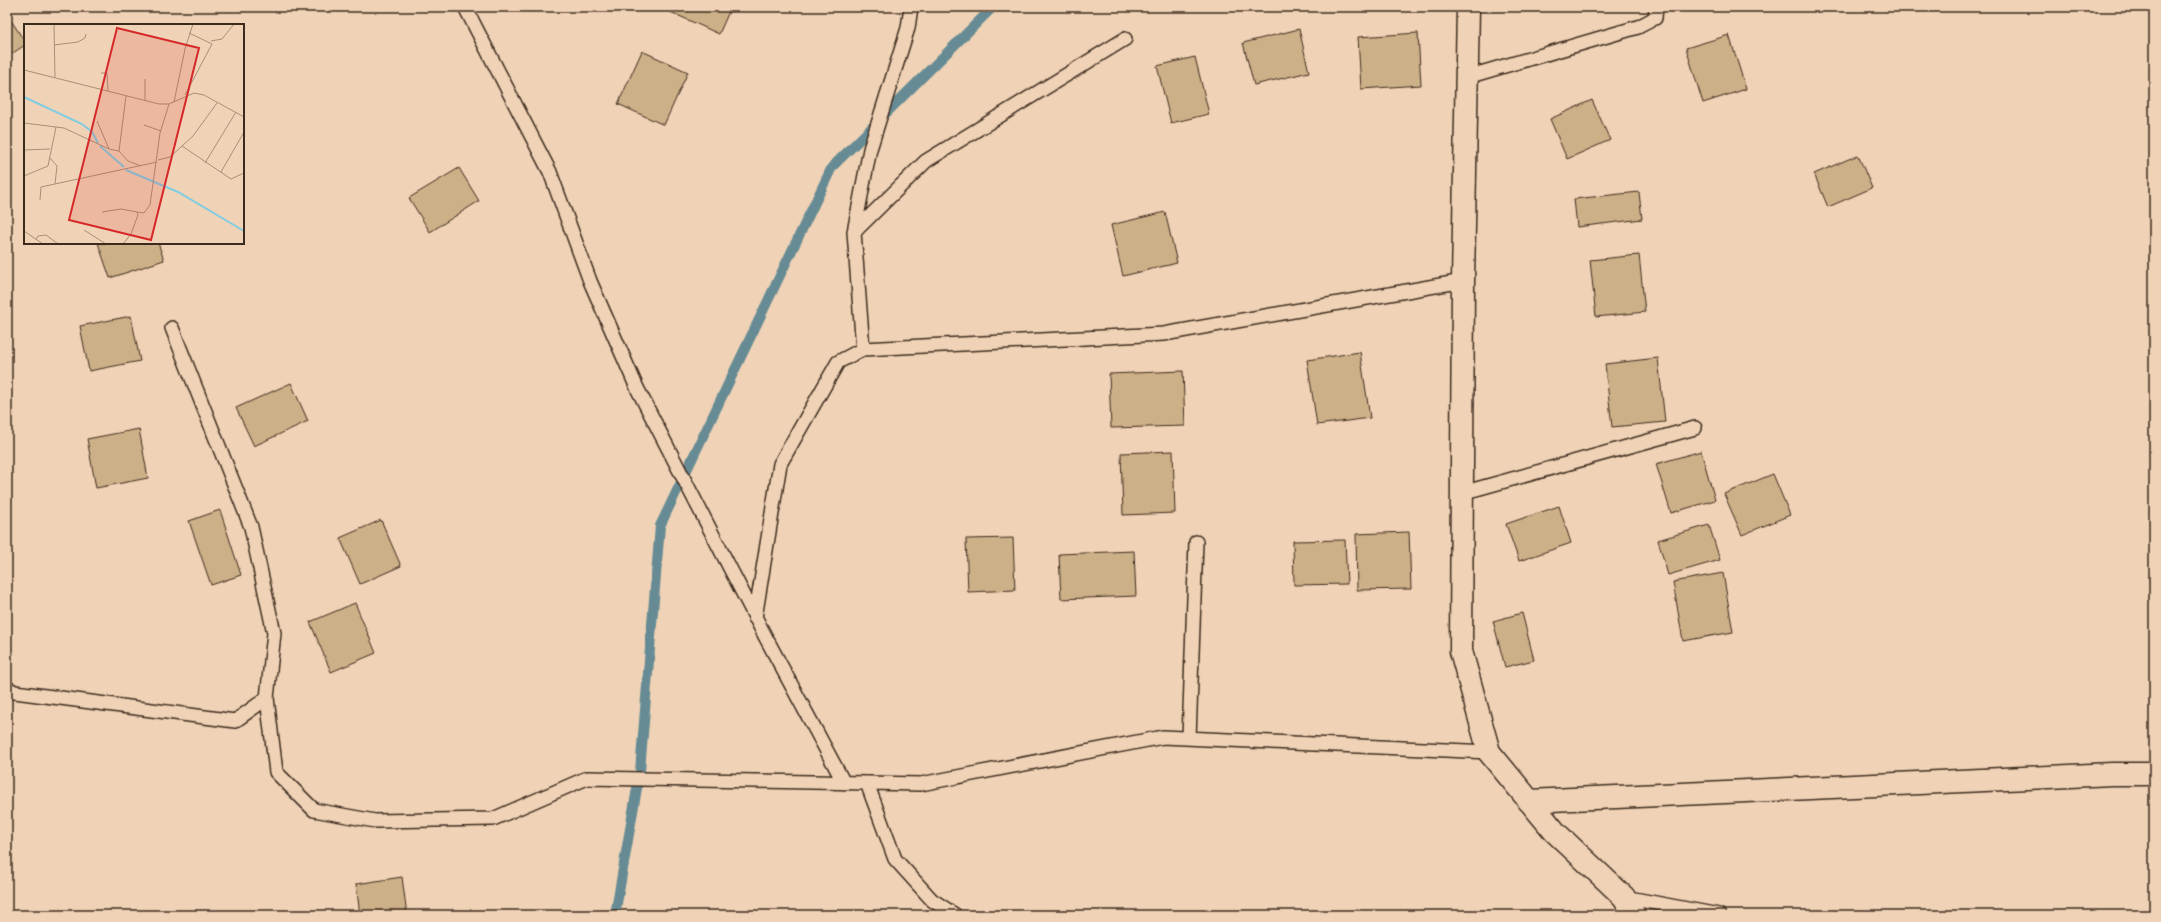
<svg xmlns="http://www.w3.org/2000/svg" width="2161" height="922" viewBox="0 0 2161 922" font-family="Pangolin,sans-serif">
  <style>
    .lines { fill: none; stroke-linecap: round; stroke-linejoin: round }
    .stream { stroke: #668b94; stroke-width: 10 }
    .building { fill: #ccb087; stroke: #3b2a1e }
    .lane-casing { stroke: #3b2a1e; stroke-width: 16 }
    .street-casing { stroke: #3b2a1e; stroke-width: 25 }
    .lane { stroke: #f0d3b6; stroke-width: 13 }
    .street { stroke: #f0d3b6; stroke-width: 22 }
    .inset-river { fill: none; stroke: #82cce2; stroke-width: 2 }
    .inset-road { fill: none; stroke: #a88f79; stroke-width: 1 }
    .view { fill: #d62828; fill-opacity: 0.15; stroke: #d62828; stroke-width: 2 }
    .inset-edge { fill: none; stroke: #3b2a1e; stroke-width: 2 }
  </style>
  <rect width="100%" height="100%" fill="#f0d3b6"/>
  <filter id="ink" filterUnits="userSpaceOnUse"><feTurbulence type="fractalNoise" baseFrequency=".025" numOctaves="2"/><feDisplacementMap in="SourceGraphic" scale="8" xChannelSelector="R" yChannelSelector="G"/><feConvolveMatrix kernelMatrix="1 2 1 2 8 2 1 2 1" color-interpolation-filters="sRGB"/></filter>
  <g filter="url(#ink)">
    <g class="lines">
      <path class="stream" d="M615,915L640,771L660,526L832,167L993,7"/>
    </g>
    <path class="building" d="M667,7H731L719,34L666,10Z
      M7,14L25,42V45L7,57Z
      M1299,29L1309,72L1254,85L1243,43Z
      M1418,33L1421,85L1361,89L1358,37Z
      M1729,35L1746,89L1703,103L1686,48Z
      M642,51L688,72L664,125L618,104Z
      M1195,57L1209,114L1171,123L1157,66Z
      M1592,100L1610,140L1567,159L1550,119Z
      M1858,155L1872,188L1828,207L1814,174Z
      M459,168L479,201L430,232L409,198Z
      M1639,192L1642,219L1577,227L1574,199Z
      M1165,212L1177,263L1123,276L1111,225Z
      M98,243H158L164,260L110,278Z
      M1639,255L1645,312L1596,317L1590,260Z
      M131,316L140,361L89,371L80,326Z
      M1360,352L1370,418L1317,425L1307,360Z
      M1658,358L1665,422L1612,427L1605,364Z
      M1183,371L1185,426L1111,428L1109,374Z
      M291,383L308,421L254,446L236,408Z
      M139,429L148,478L96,488L87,439Z
      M1173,451L1175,513L1123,515L1121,453Z
      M1701,451L1715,500L1671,513L1656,464Z
      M1773,474L1790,515L1742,535L1724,494Z
      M1559,506L1571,543L1519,561L1506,524Z
      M220,510L241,575L211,585L189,521Z
      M381,520L401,566L360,584L340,538Z
      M1709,525L1720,560L1668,575L1658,540Z
      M1409,532L1411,589L1357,590L1356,534Z
      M1013,538L1015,590L968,592L966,539Z
      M1345,540L1347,584L1294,585L1293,541Z
      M1134,551L1136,596L1061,599L1059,554Z
      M1723,573L1733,632L1683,641L1673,582Z
      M355,603L376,653L331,672L310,622Z
      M1522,613L1534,660L1505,667L1493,621Z
      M402,877L407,915H360L356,884Z"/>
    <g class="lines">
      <g class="lane-casing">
        <path id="lane" d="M465,7L550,172L590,281L637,388L765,636L844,783
          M1467,77L1638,27L1655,18L1656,7
          M854,232L926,161L1125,39
          M863,349L854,232L870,149L908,28L911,7
          M1462,493L1695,428
          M755,618L780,464L838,362L863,349L1164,334L1463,281
          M7,688L15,692L235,721L267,698L274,633L251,527L172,328
          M267,698L276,772L314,810L375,821L493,819L587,778L921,784L1163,737L1489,752
          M1189,738L1196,542
          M867,783L895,859L932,900L955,915
          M1624,897L1719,915"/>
      </g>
      <g class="street-casing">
        <path id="street" d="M1468,7L1463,281L1461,651L1489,752L1555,832L1624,897L1634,915
          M1529,801L2112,774H2154"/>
      </g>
      <use href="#lane" class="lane"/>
      <use href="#street" class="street"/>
    </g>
  </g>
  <g transform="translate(24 24)">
    <rect width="220" height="220" fill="#f0d3b6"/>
    <path class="inset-river" d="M0,73L58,100L68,108L74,119M76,122L100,143M102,146L154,168L220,207"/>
    <path class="inset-road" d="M30,0L31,53M187,17L198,15L210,0M30,21L54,18L61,14L62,10M0,46L135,80H145L170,69L180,71L220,93M77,49H83L84,67M121,55V77M161,71L188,20L165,9M102,72L95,127L104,137L117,142M150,78L161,25L169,0M73,97L85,125M0,99L40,104L85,125L95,127M120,101L137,107M158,122L169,112L193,79M1,126L26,125M26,134L33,142L31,160M134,136L146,133L158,122L207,155L220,149M181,139L212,88M197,148L220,108M0,152L24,142L32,103M16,176L17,163L133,138M78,188L97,185L113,188L114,191L107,210L99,220M113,188L120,189L126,181L136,109L145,80M60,206L82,220M0,207L19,220M12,215L14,212L22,211L34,220"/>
    <path class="view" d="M93,4L175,24L127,216L45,196Z"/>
    <rect width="220" height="220" class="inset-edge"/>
  </g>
  <rect width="2161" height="922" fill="none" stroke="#f0d3b6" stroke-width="24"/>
  <rect x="12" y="12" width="2137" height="898" fill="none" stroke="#3b2a1e" stroke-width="1.5" filter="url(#ink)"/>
</svg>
